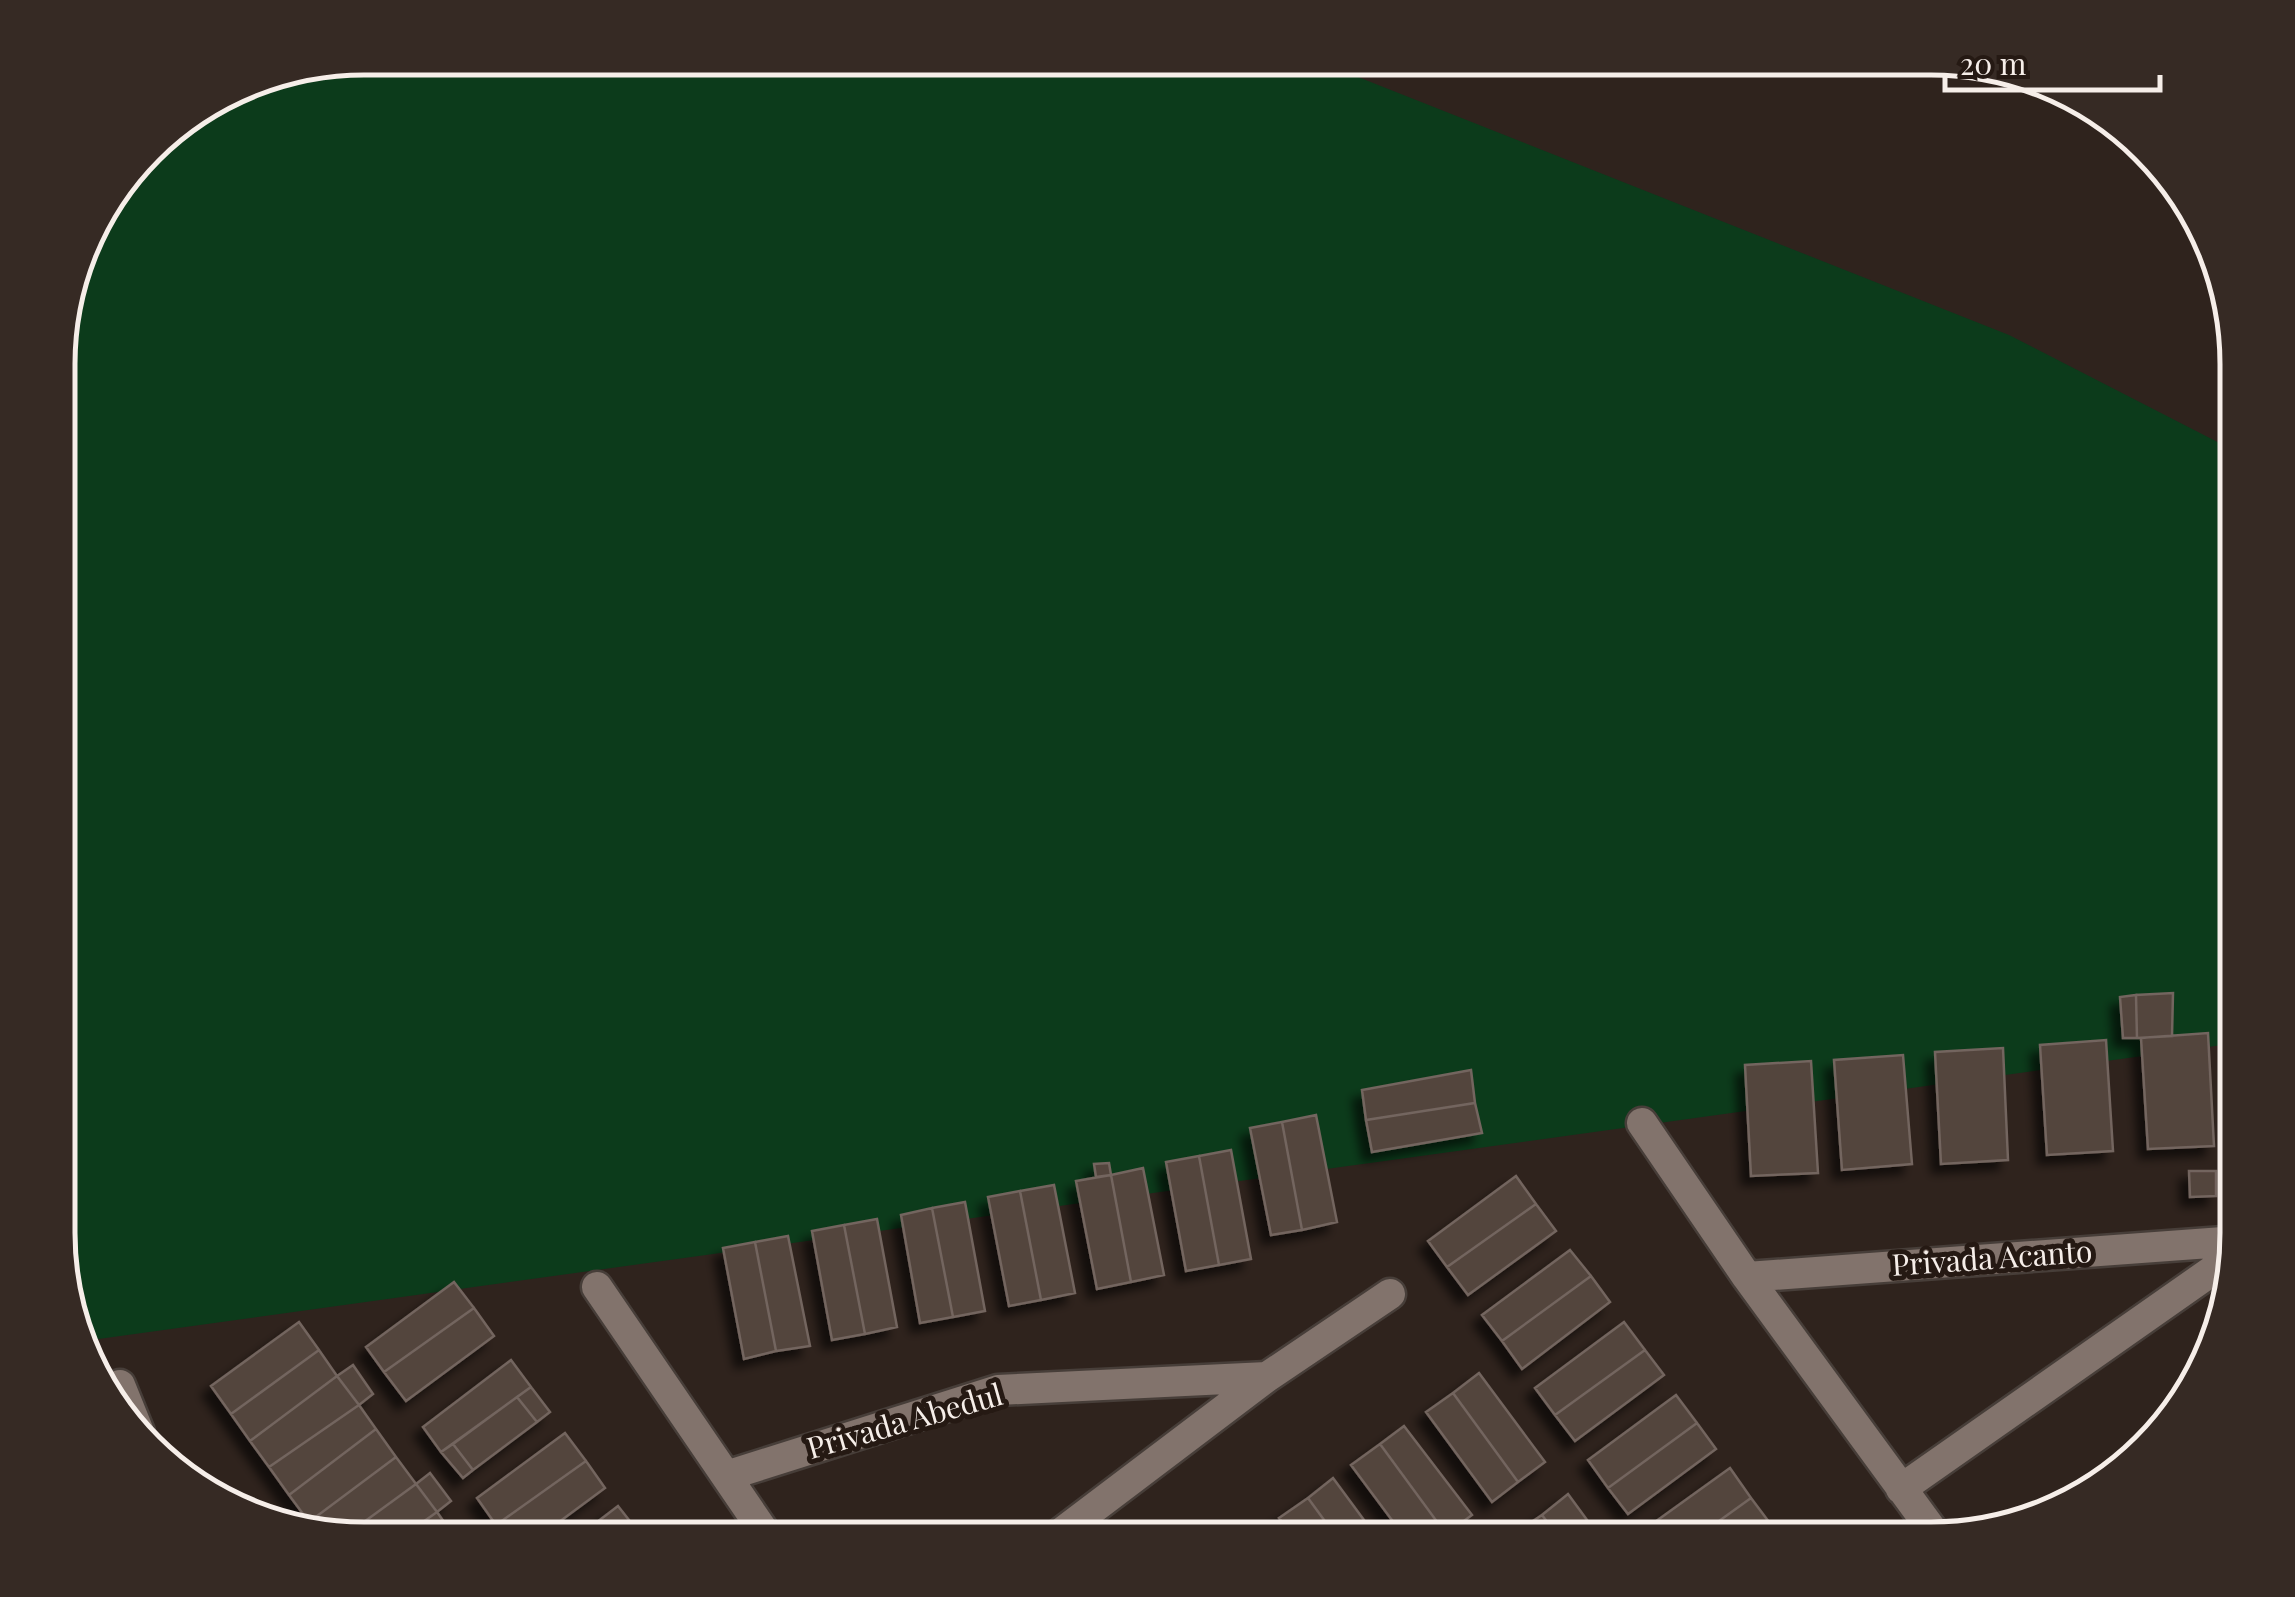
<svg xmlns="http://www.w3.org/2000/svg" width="2295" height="1597" viewBox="0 0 2295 1597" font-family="'Playfair Display',serif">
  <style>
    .green { fill: #0c3b1b }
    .building { fill: #53453e; stroke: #73655e; stroke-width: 2.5; filter: url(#shadow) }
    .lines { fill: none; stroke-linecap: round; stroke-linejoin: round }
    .minor-casing { stroke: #473e39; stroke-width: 35 }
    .minor { stroke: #82736c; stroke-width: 30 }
    .labels { text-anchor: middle; stroke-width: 10; stroke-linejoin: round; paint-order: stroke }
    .street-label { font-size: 30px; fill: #f6eee9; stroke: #251913 }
    .rim { fill: none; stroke: #f6eee9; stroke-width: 5 }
  </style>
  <defs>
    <filter id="shadow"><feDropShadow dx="-9" dy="9" stdDeviation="5" flood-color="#0009"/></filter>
  </defs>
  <rect width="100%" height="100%" fill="#2f231d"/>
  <path class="green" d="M364,58H1310L2009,335L2237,452V1043L84,1341L60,1272V325L89,228L162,134L248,81Z"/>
  <path class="building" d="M2173,993L2172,1036L2137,1038L2136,995Z
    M2136,995L2137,1038H2123L2120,997Z
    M2208,1033L2214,1146L2148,1149L2141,1038Z
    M2106,1040L2113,1151L2047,1155L2040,1045Z
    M2003,1048L2008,1160L1941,1164L1935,1052Z
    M1903,1055L1912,1164L1842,1170L1834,1060Z
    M1811,1061L1818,1173L1751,1176L1745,1065Z
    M1471,1070L1475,1103L1366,1120L1362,1090Z
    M1475,1103L1482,1133L1372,1152L1366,1120Z
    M1316,1115L1337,1222L1302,1230L1282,1122Z
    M1282,1122L1302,1230L1271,1235L1250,1128Z
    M1231,1150L1251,1259L1219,1265L1199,1156Z
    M1199,1156L1219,1265L1186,1271L1166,1162Z
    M1109,1163L1111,1175L1096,1177L1094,1164Z
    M1143,1168L1164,1275L1131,1282L1111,1175Z
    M2189,1171H2216V1196L2190,1197Z
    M1111,1175L1131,1282L1097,1289L1076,1181Z
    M1516,1176L1536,1204L1447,1267L1428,1241Z
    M1054,1185L1075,1293L1041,1300L1020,1191Z
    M1020,1191L1041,1300L1009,1306L988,1197Z
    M965,1202L985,1311L953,1317L932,1208Z
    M1536,1204L1556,1231L1468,1295L1447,1267Z
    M932,1208L953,1317L920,1323L901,1215Z
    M877,1219L897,1327L865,1334L844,1225Z
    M844,1225L865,1334L832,1340L812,1231Z
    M788,1236L810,1346L776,1351L755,1242Z
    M755,1242L776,1351L744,1359L723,1248Z
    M1570,1250L1591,1276L1502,1341L1482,1315Z
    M1591,1276L1610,1302L1522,1369L1502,1341Z
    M454,1282L474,1308L384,1372L366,1347Z
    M474,1308L494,1336L406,1401L384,1372Z
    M299,1322L319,1350L231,1414L211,1386Z
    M1624,1322L1645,1350L1555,1415L1535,1388Z
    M319,1350L337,1376L250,1441L231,1414Z
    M1645,1350L1664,1375L1575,1441L1555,1415Z
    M511,1360L531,1387L441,1452L423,1427Z
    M353,1365L373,1394L359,1405L337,1376Z
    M1479,1373L1545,1462L1518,1482L1453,1393Z
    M337,1376L359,1405L269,1467L250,1441Z
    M531,1387L550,1412L537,1422L517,1397Z
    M1453,1393L1518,1482L1492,1502L1426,1412Z
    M1676,1395L1697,1423L1608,1488L1588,1460Z
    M517,1397L537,1422L473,1470L453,1444Z
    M359,1405L376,1429L289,1495L269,1467Z
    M1697,1423L1716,1449L1628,1514L1608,1488Z
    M1404,1426L1472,1515L1446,1534L1380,1444Z
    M376,1429L396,1457L309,1522L289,1495Z
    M565,1433L586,1461L496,1525L477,1498Z
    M453,1444L473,1470L463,1478L441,1452Z
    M1380,1444L1446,1534L1439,1539H1406L1351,1465Z
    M396,1457L416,1484L342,1538L317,1533L309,1522Z
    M586,1461L605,1488L536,1539H506L496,1525Z
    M1730,1468L1751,1498L1694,1539H1646L1641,1532Z
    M430,1473L451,1501L437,1512L416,1484Z
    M1333,1478L1378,1539H1338L1308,1498Z
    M416,1484L437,1512L399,1539L342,1538Z
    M1568,1494L1601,1539H1560L1542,1515Z
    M1308,1498L1338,1539H1295L1279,1518Z
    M1751,1498L1769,1522L1745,1539H1694Z
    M618,1506L640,1534L633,1539H575Z
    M437,1512L456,1539H399Z
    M1542,1515L1560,1539H1519L1515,1533Z"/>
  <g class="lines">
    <g class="minor-casing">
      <path id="minor" d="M1642,1123L1747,1277L1938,1538
        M1747,1277L2237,1241
        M597,1287L769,1539
        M120,1385L139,1432
        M726,1476L998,1390L1267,1377L1390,1294
        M1901,1489L2236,1254
        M1053,1539L1267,1377"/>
    </g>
    <use href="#minor" class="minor"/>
  </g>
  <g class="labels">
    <g class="street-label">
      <text transform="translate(1992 1259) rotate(-4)" y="10">Privada Acanto</text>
      <text transform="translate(905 1422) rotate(-16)" y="10">Privada Abedul</text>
    </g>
  </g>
  <path d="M0 0H2295V1597H0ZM364 75H1931A289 289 0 0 1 2220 364V1233A289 289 0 0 1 1931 1522H364A289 289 0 0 1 75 1233V364A289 289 0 0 1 364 75Z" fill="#362a24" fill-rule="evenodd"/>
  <path class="rim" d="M364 75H1931A289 289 0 0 1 2220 364V1233A289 289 0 0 1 1931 1522H364A289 289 0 0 1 75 1233V364A289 289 0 0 1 364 75Z"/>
  <path d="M1945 75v15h215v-15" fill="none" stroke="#f6eee9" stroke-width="5"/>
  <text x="1960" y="75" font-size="30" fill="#f6eee9" stroke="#251913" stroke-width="8" paint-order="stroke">20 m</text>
</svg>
